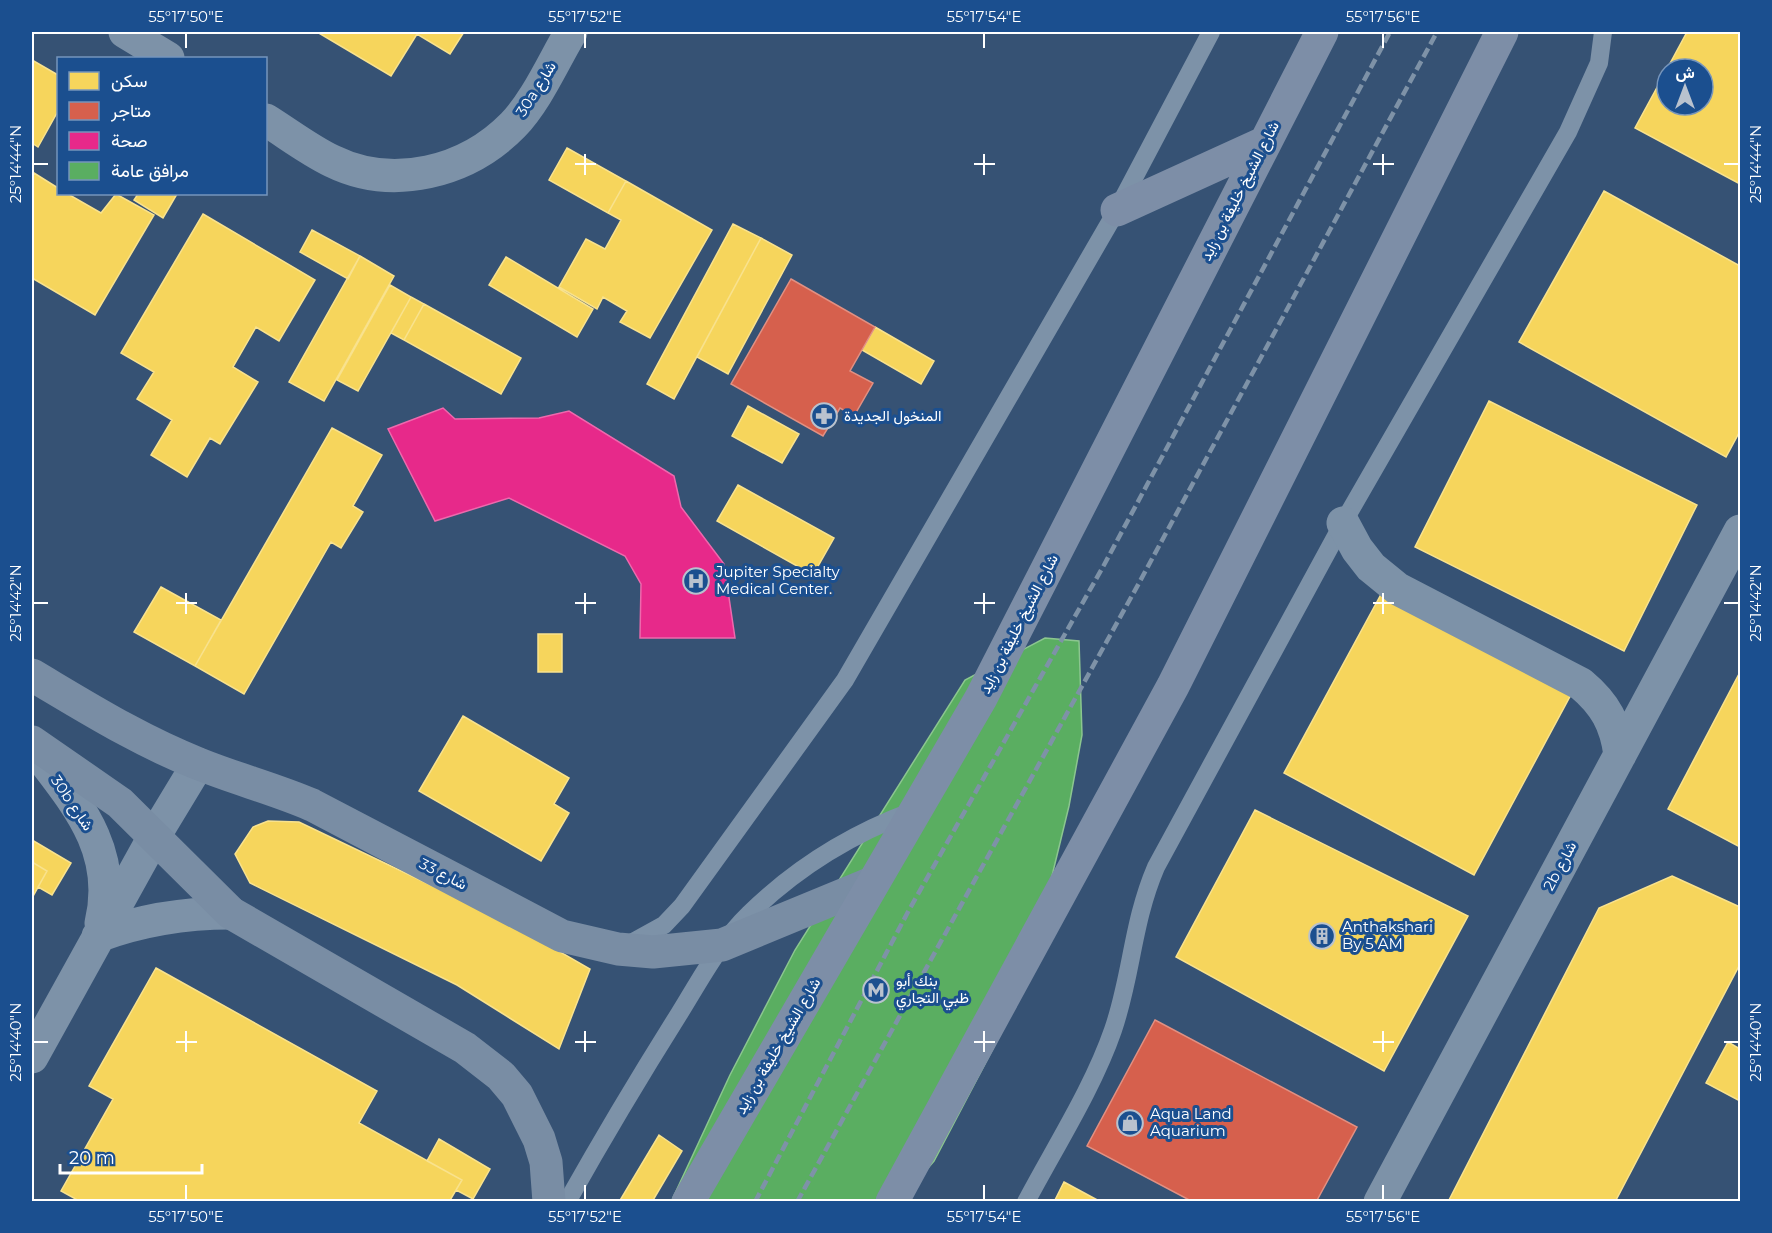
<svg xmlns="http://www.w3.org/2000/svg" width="1772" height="1233" viewBox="0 0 1772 1233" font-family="Montserrat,Vazirmatn,sans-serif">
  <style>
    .homes { fill: #f6d55c; stroke: #f9e28d; stroke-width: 1.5 }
    .shops { fill: #d6604d; stroke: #e29082; stroke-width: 1.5 }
    .health { fill: #e7298a; stroke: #ee69ad; stroke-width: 1.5 }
    .public { fill: #5aae61; stroke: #8cc690; stroke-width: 1.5 }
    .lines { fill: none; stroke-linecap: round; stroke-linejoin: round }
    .lane { stroke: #7d92a8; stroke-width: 18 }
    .street { stroke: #7d92a8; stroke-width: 33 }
    .secondary { stroke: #798da4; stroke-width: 33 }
    .primary { stroke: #7d8ea7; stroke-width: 33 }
    .rail { stroke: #7e92a7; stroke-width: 4.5; stroke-dasharray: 10 4.5; stroke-linecap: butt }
    .ticks { fill: none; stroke: #fff; stroke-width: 2 }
    .labels { text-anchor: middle; stroke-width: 6; stroke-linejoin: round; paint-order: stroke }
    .street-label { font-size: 15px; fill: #fff; stroke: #1b4f8f }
    .poi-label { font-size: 15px; fill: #fff; stroke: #1b4f8f; text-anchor: start }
    .neatline { fill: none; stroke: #fff; stroke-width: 2 }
    .ticks-label { font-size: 15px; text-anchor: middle; fill: #fff }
  </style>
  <rect width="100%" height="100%" fill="#365274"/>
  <path class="homes" d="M317,32H464L450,54L417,34L391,76Z
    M1687,32H1740V184L1635,128L1667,69V105H1703V69H1667Z
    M32,60L58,75V111L38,147L32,143Z
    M567,148L626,181L608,213L549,180Z
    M34,173L58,188V194H68L101,213L116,194L154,215L95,315L32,278V178Z
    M626,181L712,230L650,338L620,322L627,311L603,297L597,309L559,287L586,239L605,249L621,220L608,213Z
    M1604,191L1740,266V431L1726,457L1519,342Z
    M138,194H177L163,218L134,200Z
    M203,214L315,280L279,341L256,327L233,367L258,382L220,444L210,438L187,477L151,455L172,420L137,399L154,372L121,353Z
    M733,224L761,238L674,399L647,384Z
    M312,230L360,256L348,279L300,252Z
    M761,238L792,255L728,374L697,357Z
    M360,256L394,276L324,401L289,382Z
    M506,257L593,309L577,337L489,285Z
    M390,285L411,297L358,391L337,380Z
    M411,297L424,304L404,340L391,333Z
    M424,304L521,358L501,394L404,340Z
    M875,327L934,361L921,384L862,350Z
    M1489,401L1697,505L1624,651L1415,547Z
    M748,406L799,434L782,463L732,436Z
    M332,428L382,455L353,506L363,512L341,548L331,542L244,694L195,666Z
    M738,485L834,538L813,575L717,521Z
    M161,587L221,620L195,666L134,632Z
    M1385,587L1574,689L1474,875L1284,773Z
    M538,634H562V672H538Z
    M1740,672V847L1668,809Z
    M463,716L569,778L554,804L569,813L541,861L419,791Z
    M1255,810L1468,916L1384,1071L1176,957Z
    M268,821L299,822L508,922L590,969L559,1049L457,985L250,883L235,854L253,827Z
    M32,840L71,863L52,895L38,887L47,871L32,862Z
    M32,862L47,871L32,898Z
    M1672,876L1740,907V964L1615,1202H1448L1599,908Z
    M156,968L377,1091L359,1123L462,1180L449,1202H81L61,1191L113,1099L89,1086Z
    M1728,1042L1740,1049V1101L1706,1083Z
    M659,1135L682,1151L652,1202H619Z
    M439,1139L490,1169L473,1199L456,1190L462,1180L427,1161Z
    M1064,1182L1101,1202H1054Z"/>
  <path class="shops" d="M791,279L875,327L850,371L873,383L854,416L840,408L823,436L731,384Z
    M1155,1020L1357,1127L1316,1202H1193L1087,1146Z"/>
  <path class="health" d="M443,408L455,419L539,418L569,411L674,476L681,507L724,564L735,638H640L641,584L625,556L509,498L435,521L388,429Z"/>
  <path class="public" d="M1045,638L1079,641L1082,735L1069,806L1032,958L1007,1022L934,1161L899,1202H671L730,1075L795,950L965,680Z"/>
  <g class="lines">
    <path class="lane" d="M626,946L664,925L682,906L845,680L1117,210L1211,32
      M567,1202C603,1138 640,1076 679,1014C700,980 720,942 749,914C797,867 851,834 913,811
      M1026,1202C1055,1147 1093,1088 1113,1030C1132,975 1132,923 1156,867L1343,523L1568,132L1599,63L1603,32"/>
    <path class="street" d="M125,32L168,58
      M266,120C287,133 309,150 332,161C393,191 467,172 513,125C537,100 553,62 571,32
      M1343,523L1357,549L1371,567L1398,589L1581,684C1605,704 1616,724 1620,755
      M32,745C74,801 119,848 101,923
      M98,936C141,920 185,913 231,913
      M32,1057L155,835L198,764
      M1380,1202L1740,531"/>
    <path class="secondary" d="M32,675C86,707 140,741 199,764C236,779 275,789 312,805L562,936L618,949L653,952L722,945L872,883
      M32,742L120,803L231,913L465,1048L501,1076L517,1095L539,1139L546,1162L549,1202"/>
    <path class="primary" d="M1117,210L1264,143
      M688,1202L981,698L1322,32
      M892,1202L1173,686L1502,32"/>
    <path class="rail" d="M755,1202L909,910L1104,565L1390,32
      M797,1202L1139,583L1437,32"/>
  </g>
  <path class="ticks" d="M186,33V48M585,33V48M984,33V48M1383,33V48M585,154V175M984,154V175M1383,154V175M33,164H48M575,164H596M974,164H995M1373,164H1394M1724,164H1739M186,593V614M585,593V614M984,593V614M1383,593V614M33,603H48M176,603H197M575,603H596M974,603H995M1373,603H1394M1724,603H1739M186,1031V1052M585,1031V1052M984,1031V1052M1383,1031V1052M33,1042H48M176,1042H197M575,1042H596M974,1042H995M1373,1042H1394M1724,1042H1739M186,1185V1200M585,1185V1200M984,1185V1200M1383,1185V1200"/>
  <defs>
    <g id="pharmacy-ring" transform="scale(1.35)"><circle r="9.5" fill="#1b4f8f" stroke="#b9c2ce" stroke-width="1.5"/><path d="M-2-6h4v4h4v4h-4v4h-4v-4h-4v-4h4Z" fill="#b9c2ce"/></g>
    <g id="hospital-ring" transform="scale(1.35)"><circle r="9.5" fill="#1b4f8f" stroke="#b9c2ce" stroke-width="1.5"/><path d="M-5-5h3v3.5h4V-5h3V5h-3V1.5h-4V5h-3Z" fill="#b9c2ce"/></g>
    <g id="building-ring" transform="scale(1.35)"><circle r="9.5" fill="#1b4f8f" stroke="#b9c2ce" stroke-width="1.5"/><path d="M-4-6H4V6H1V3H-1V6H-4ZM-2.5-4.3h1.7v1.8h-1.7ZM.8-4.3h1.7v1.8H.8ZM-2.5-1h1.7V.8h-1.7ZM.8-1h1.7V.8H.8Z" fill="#b9c2ce"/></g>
    <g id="metro-ring" transform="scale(1.35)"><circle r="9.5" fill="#1b4f8f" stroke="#b9c2ce" stroke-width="1.5"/><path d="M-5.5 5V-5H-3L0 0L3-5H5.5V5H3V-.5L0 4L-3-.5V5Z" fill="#b9c2ce"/></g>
    <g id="shop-ring" transform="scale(1.35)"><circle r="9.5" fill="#1b4f8f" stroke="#b9c2ce" stroke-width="1.5"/><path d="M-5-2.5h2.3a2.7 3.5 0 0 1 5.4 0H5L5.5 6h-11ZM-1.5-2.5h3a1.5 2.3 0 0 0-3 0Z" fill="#b9c2ce"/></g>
  </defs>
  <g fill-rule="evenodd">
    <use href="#pharmacy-ring" x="824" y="416"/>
    <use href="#hospital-ring" x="696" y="581"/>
    <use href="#building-ring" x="1322" y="936"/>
    <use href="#metro-ring" x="876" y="990"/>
    <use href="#shop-ring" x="1130" y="1123"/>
  </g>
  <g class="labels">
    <g class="street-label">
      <text transform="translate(536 89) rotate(-58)" y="5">30a شارع</text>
      <text transform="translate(1240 191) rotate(-63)" y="5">شارع الشيخ خليفة بن زايد</text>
      <text transform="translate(1019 624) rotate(-63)" y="5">شارع الشيخ خليفة بن زايد</text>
      <text transform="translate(72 803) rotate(56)" y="5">30b شارع</text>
      <text transform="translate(1560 866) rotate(-62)" y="5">2b شارع</text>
      <text transform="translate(443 874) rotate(27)" y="5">شارع 33</text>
      <text transform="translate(778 1046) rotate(-60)" y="5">شارع الشيخ خليفة بن زايد</text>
    </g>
    <g class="poi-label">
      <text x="844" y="421">المنخول الجديدة</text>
      <text x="716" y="577">Jupiter Specialty<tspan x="716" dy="17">Medical Center.</tspan></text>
      <text x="1342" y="932">Anthakshari<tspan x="1342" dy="17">By 5 AM</tspan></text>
      <text x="896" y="986">بنك أبو<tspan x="896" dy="17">ظبي التجاري</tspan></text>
      <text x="1150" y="1119">Aqua Land<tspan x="1150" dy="17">Aquarium</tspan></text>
    </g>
  </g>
  <rect width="1772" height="1233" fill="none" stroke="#1b4f8f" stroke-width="66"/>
  <rect x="57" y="57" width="210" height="138" fill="#1b4f8f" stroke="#7695bc" stroke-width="1.5"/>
  <rect x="69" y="72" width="30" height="18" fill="#f6d55c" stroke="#7695bc" stroke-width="1.5"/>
  <text x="111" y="87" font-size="18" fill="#ffffff">سكن</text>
  <rect x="69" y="102" width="30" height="18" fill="#d6604d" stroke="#7695bc" stroke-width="1.5"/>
  <text x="111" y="117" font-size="18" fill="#ffffff">متاجر</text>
  <rect x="69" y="132" width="30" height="18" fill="#e7298a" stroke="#7695bc" stroke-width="1.5"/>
  <text x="111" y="147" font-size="18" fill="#ffffff">صحة</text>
  <rect x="69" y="162" width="30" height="18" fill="#5aae61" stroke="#7695bc" stroke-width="1.5"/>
  <text x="111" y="177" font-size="18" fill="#ffffff">مرافق عامة</text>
  <g transform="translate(1685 87)"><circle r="28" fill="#1b4f8f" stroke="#7695bc" stroke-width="1.5"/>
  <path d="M0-4.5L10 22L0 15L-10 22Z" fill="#b9c2ce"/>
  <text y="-9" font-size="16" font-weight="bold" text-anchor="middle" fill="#ffffff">ش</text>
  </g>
  <path d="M60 1164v9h142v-9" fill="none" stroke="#ffffff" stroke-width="3"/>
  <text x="69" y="1164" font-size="18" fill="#ffffff" stroke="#1b4f8f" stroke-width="4.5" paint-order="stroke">20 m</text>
  <rect x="33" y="33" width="1706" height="1167" class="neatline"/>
  <g class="ticks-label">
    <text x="186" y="22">55°17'50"E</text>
    <text x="585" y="22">55°17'52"E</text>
    <text x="984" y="22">55°17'54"E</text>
    <text x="1383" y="22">55°17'56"E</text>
    <text transform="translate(16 164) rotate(-90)" y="5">25°14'44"N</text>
    <text transform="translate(1756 164) rotate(-90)" y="5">25°14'44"N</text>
    <text transform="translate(16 603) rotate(-90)" y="5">25°14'42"N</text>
    <text transform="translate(1756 603) rotate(-90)" y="5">25°14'42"N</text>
    <text transform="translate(16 1042) rotate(-90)" y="5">25°14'40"N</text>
    <text transform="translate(1756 1042) rotate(-90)" y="5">25°14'40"N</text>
    <text x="186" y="1222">55°17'50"E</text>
    <text x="585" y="1222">55°17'52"E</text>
    <text x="984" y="1222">55°17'54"E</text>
    <text x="1383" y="1222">55°17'56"E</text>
  </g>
</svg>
